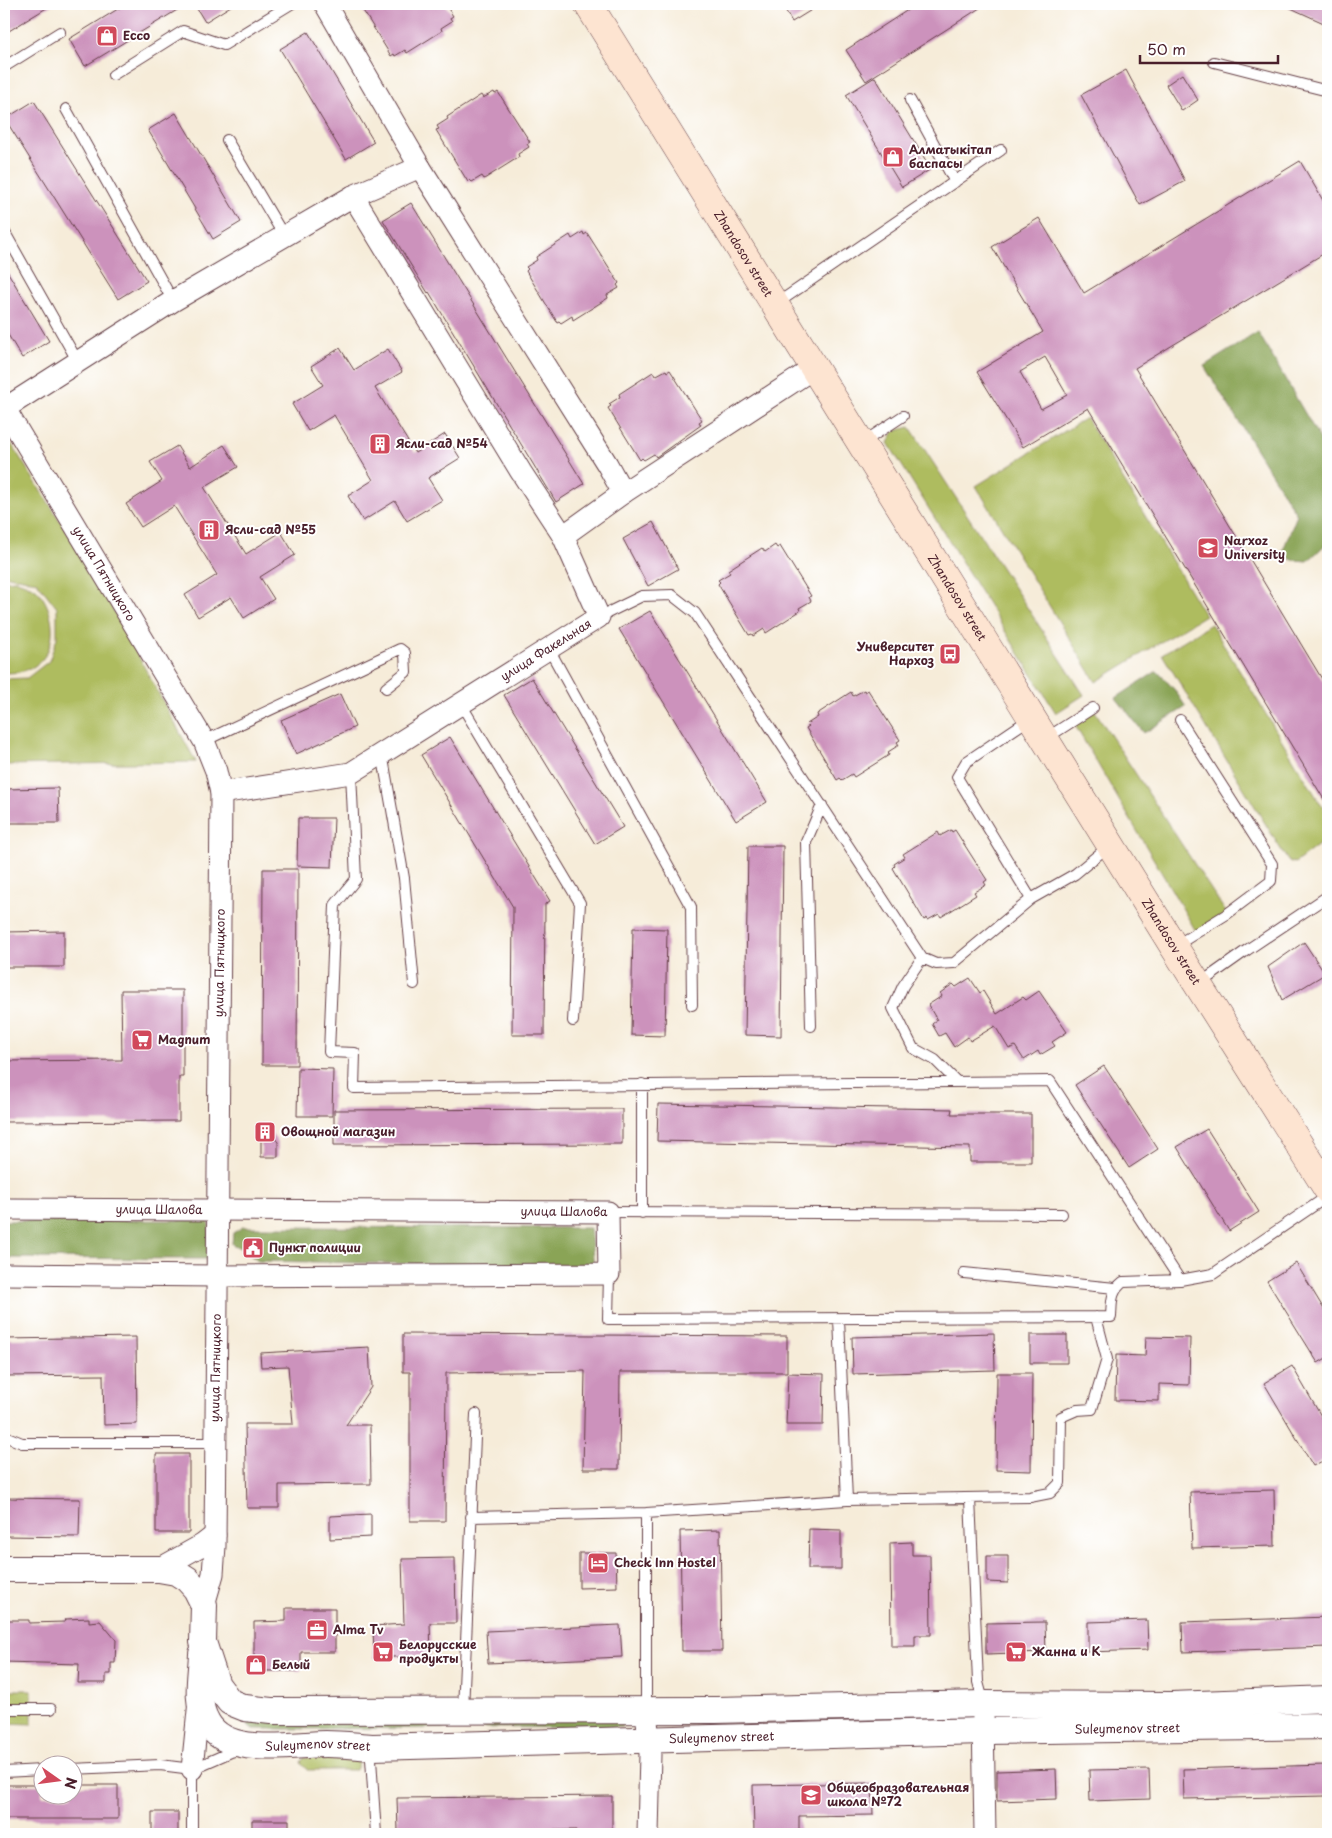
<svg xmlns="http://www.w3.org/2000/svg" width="1332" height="1838" viewBox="0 0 1332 1838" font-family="'Playpen Sans',sans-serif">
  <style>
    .green { fill: #aebc5f; stroke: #7c6e45 }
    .forest { fill: #8aa456; stroke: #6a6240 }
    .building { fill: #cc92bc; fill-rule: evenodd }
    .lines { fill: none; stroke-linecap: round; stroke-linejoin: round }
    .service-casing { stroke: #643e45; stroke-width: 12 }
    .minor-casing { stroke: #643e45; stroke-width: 23 }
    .tertiary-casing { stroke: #643e45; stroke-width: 28 }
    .secondary-casing { stroke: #643e45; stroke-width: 29 }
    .service { stroke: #fff; stroke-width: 10 }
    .minor { stroke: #fff; stroke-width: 21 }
    .tertiary { stroke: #fff; stroke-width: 26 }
    .secondary { stroke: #fde4d1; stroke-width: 28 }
    .labels { text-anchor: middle; stroke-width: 4; stroke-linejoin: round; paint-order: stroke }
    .poi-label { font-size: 12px; font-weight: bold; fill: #4a1f2b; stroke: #fff; text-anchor: start }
    .street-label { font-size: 12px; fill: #4a1f2b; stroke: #fff }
  </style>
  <rect width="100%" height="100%" fill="#fff"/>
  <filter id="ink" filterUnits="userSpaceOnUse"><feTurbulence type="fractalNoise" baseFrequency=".02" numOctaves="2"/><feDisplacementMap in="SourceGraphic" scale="10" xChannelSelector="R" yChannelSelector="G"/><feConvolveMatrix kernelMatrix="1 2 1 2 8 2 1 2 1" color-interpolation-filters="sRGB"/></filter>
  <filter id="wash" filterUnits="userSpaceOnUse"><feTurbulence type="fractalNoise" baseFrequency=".0096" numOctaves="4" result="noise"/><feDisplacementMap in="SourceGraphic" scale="20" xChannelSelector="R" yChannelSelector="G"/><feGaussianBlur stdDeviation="1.12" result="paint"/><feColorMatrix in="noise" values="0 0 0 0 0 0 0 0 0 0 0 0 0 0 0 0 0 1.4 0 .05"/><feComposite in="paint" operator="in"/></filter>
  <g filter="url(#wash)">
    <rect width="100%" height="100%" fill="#f6ecd9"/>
    <path class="green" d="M1086,418L1205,615L1096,682L976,486Z
      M910,427L1084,695L1056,713L888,443L894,431Z
      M10,442L92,571L196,762L4,765V679L27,678L49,661L57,638V608L37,582L4,575V445Z
      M15,580C21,583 30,585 36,589C56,609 60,651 33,667C24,672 15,673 4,673V581Z
      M1211,624L1328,816V838L1295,863L1288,861L1162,654Z
      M1093,708L1227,914L1197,933L1073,722Z
      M4,1690H32V1724L4,1723Z
      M359,1757L360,1760L356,1770H307L301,1762L304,1758Z"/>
    <path class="forest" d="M1258,332L1328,453V542L1308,561L1293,560L1281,555L1297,515L1204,366Z
      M1157,671L1174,689L1186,707L1144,733L1116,698Z
      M209,1220V1259L4,1258V1221Z
      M243,1227L590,1228L594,1267L258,1261L242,1249L232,1244L233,1233Z
      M623,1711V1727L270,1729H253L248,1725L249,1717Z"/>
    <g id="blocks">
      <path class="building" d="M4,4H53L4,34Z
        M126,4H187L85,66L69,39Z
        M194,4H234L205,22Z
        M359,4H445L453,16L450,18L452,21L441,28L442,31L407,53L405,50L395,56L394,54L391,56Z
        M782,4H821L792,22Z
        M917,4H986L866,81L846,50Z
        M1282,4H1328V25Z
        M308,32L374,142L346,159L280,49Z
        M1126,70L1185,181L1140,205L1081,95Z
        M1182,74L1198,100L1182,111L1166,85Z
        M875,77L931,169L902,187L846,95Z
        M494,92L495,94L498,92L530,142L527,144L529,147L518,154L519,157L484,179L482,176L472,182L470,180L468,182L436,130L439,129L437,126L448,119L447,117L481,95L483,98Z
        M34,101L147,281L118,299L5,119Z
        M176,113L241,222L213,239L148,130Z
        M1300,161L1328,209V251L1135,368L1328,689V806L1088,408L1023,447L977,372L1043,332L992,247L1039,218L1084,293ZM1045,357L1067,395L1041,409L1020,372Z
        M411,203L584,484L556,502L429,292L428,293L383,220Z
        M583,232L584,235L587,233L619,283L617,285L619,288L607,295L608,298L573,320L572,316L561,323L559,321L557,322L526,271L528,269L526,267L537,260L536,257L570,235L572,239Z
        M4,266L49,341L22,358L4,328Z
        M340,348L354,370L388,349L402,372L375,388L415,453L445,434L460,458L428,478L442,500L407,521L395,501L363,521L348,496L373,480L334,415L308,431L292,404L323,385L311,366Z
        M666,370L667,372L670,370L702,420L699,422L701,425L656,457L654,454L644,460L642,458L640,460L608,408L611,406L609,404L620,397L619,394L653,372L655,376Z
        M224,445L238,467L204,487L246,554L281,532L295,555L260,577L274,599L244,618L231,597L198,617L185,595L217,575L174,506L141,527L126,504L162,481L150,462L177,446L190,467Z
        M653,522L678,569L648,586L623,539Z
        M775,545L777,548L780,546L811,596L809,597L811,601L799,608L800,611L766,633L764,629L753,636L752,634L749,635L718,584L720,582L718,580L730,573L728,570L762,548L765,552Z
        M650,611L767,802L736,821L619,629Z
        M532,678L623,827L595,844L504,695Z
        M864,690L865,692L868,690L900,740L897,742L899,745L888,752L889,755L854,777L852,774L842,780L840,778L837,780L806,728L809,726L807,724L818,717L817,714L851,692L853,696Z
        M340,694L355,727L296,754L281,720Z
        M450,737L550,901L545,904L544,1035H512L513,907L421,755Z
        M58,788L59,823H4V789Z
        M298,818H334L332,867L297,866Z
        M951,830L952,832L955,830L987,880L984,882L986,885L974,892L976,895L941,917L939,914L928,920L927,918L924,920L893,868L895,866L894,864L905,857L903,854L938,832L940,836Z
        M748,846H783L781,1036L745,1035Z
        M263,869H298L297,1065H262Z
        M633,928L667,929L665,1036L631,1035Z
        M64,931V967H4V932Z
        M1304,942L1325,974L1282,1000L1268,967Z
        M970,978L980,993L983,991L997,1014L1023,997L1026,1000L1039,991L1067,1032L1052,1042L1055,1046L1040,1055L1038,1051L1024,1060L1015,1046L1009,1049L995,1026L970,1041L968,1037L954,1047L945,1033L939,1036L932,1024L937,1020L928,1005L942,996L940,993L953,984L956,987Z
        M121,990H183V1077H179V1121L4,1122V1061L122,1060Z
        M1104,1066L1158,1149L1129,1168L1075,1085Z
        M298,1068L333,1069L332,1116H297Z
        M658,1104L952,1109L951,1114H1031V1162H970V1147L657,1141Z
        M622,1109V1144L334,1145V1110Z
        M261,1122L278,1142V1157H261Z
        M1207,1129L1259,1212L1229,1231L1177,1147Z
        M1296,1263L1328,1316V1357L1318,1363L1267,1281Z
        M994,1333L995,1370L853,1374L852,1337Z
        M403,1334L787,1336V1372H620L619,1469H583L585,1371L446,1373L445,1521H410V1372H403Z
        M1030,1335H1067V1363H1030Z
        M136,1337L137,1424L104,1425L103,1375L4,1376V1339Z
        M1146,1337L1190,1338L1189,1385L1159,1384V1401L1115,1400L1116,1355L1145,1356Z
        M369,1347L371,1387L346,1425H370L371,1484L279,1485V1508H247L245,1424H293L288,1366L261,1367L260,1353Z
        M1292,1366L1328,1428V1458L1313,1466L1264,1383Z
        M788,1373L824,1374L823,1425H786Z
        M997,1373H1032L1031,1471L996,1470Z
        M156,1454H189V1533H156Z
        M1274,1490L1275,1546L1192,1548L1190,1492Z
        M4,1498L80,1499L79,1537L4,1536Z
        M371,1514V1537L330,1539V1516Z
        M809,1529L841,1530V1569H808Z
        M720,1530L722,1651H682L680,1531Z
        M912,1542V1555H930L931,1635H915V1646H891L890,1543Z
        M579,1553H616L617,1587L579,1588Z
        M987,1556H1008V1583L987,1582Z
        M455,1558L456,1623H430L431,1655L374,1658L373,1626L404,1624L402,1559Z
        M286,1608H335V1652H301V1671H254V1622L286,1621Z
        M1328,1617V1647L1183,1652L1182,1622Z
        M89,1618V1622L100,1621L116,1640L115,1663H111V1674H106V1683H78L79,1664L4,1662V1620H29V1623L65,1622L66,1619Z
        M1147,1620L1148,1650L1088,1652V1622Z
        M1045,1622L1046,1652L986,1654V1623Z
        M620,1625L622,1657L488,1663L486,1631Z
        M1326,1765V1796L1184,1799L1183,1769Z
        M1056,1769L1057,1799L997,1801V1771Z
        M1149,1769L1150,1799L1090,1801L1089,1770Z
        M872,1783L873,1815L799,1816V1834H754L753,1785Z
        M4,1785H42V1796H72V1785H118V1819H4Z
        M612,1796V1834H576V1830L398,1832L397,1798Z
        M152,1812H178V1834H152Z
        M252,1820H289V1834H252Z"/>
    </g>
  </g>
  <g filter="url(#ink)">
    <use href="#blocks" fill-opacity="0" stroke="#643e45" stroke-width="1"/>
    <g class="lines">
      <g class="service-casing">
        <path id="service" d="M1214,62L1328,91
          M4,67L60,32
          M113,75L183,31L224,45L291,4
          M910,100L955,182
          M66,109L173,301
          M227,140L284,236
          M4,231L78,362
          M776,304L1001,150
          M862,443L903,416
          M599,617L642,596L672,595L695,613L922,958L936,964L954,963L1031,899L1075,874L1110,845
          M549,649L691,907L692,1005
          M461,704L580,903L573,1021
          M1031,718L966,762L957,777L1031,899
          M1045,739L1093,708
          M204,741L400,649L405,653L406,672L386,688
          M382,753L404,878L414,984
          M351,773L356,879L335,905L329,1052L355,1053L354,1088L1050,1081L1180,1280
          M1175,946L1227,914L1271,881L1272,864L1180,720
          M922,958L903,986L893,1008L913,1048L935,1060L957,1082
          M1199,984L1247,950L1328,896
          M811,1026L806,842L822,805
          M642,1084V1213
          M608,1212L1062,1214
          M964,1273L1115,1288
          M609,1274L608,1319L1111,1317C1112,1303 1110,1292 1123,1282L1180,1280L1213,1274L1328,1196
          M839,1319L847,1500
          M4,1433L7,1437L22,1443H215
          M970,1498L978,1682L984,1704
          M471,1517L646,1513L847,1500L1030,1497L1050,1493L1060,1483L1061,1417L1077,1410L1092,1409L1107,1359L1096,1317
          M4,1709H51
          M646,1709V1513
          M463,1710L476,1414
          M372,1748L371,1759L376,1834
          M72,1769L160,1765L192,1769L231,1752L239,1750
          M192,1769V1834
          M4,1772L42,1770"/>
      </g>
      <g class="minor-casing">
        <g id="minor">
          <path d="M325,4L420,167L607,464L623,493"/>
          <path d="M353,196L521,472L563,536"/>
          <path d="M4,409L173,301L353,196L420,167"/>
          <path id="s1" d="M5,409L204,741L216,771L221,793L215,1546L213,1574L204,1605"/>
          <path id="s2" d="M221,793L351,773L599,617L563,536L623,493L814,368"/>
          <path id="s3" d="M4,1209L608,1212L609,1274L216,1276L4,1274"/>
          <path d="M159,1569L202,1545L215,1535"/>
          <path d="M646,1709L650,1754L648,1834"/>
          <path d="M983,1717L985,1834"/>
          <path d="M192,1769L199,1701"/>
        </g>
      </g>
      <g class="tertiary-casing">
        <g id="tertiary">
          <path d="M4,1569H159L176,1572L187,1579L196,1589L204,1605L203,1642L217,1685L230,1702L245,1708L271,1711L716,1710L984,1704L1172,1705L1328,1699"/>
          <path id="s4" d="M202,1654C201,1677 195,1702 207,1722C227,1758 292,1744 326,1744C342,1744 357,1746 372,1747L983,1731L1328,1726"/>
        </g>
      </g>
      <g class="secondary-casing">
        <g id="secondary">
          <path id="s5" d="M588,4L1174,947L1328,1190"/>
        </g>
      </g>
      <use href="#service" class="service"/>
      <use href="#minor" class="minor"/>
      <use href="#tertiary" class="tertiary"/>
      <use href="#secondary" class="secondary"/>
    </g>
  </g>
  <defs>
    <g id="shop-square" transform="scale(1.125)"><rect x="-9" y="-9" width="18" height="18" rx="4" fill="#d1495b" stroke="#fff"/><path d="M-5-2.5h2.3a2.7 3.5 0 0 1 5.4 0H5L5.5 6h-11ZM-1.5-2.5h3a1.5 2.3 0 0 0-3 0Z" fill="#fff"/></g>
    <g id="building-square" transform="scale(1.125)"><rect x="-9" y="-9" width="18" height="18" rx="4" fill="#d1495b" stroke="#fff"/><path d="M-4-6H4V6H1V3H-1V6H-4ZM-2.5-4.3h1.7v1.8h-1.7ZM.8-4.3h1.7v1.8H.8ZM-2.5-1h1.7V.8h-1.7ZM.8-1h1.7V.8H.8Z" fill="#fff"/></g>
    <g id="university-square" transform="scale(1.125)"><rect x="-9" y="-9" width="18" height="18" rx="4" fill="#d1495b" stroke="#fff"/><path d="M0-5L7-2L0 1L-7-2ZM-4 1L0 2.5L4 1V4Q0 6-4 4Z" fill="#fff"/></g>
    <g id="bus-square" transform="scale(1.125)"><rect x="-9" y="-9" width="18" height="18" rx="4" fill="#d1495b" stroke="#fff"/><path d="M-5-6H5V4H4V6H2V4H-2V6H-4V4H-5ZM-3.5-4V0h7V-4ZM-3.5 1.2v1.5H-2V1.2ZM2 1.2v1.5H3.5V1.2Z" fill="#fff"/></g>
    <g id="supermarket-square" transform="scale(1.125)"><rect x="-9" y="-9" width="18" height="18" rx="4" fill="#d1495b" stroke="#fff"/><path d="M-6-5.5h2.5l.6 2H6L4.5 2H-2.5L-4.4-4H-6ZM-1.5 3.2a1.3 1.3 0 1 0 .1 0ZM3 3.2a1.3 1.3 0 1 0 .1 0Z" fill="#fff"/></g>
    <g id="civic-square" transform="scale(1.125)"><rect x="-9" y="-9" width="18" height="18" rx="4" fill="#d1495b" stroke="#fff"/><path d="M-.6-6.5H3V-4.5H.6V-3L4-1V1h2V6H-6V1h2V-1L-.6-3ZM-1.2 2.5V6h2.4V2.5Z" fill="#fff"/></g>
    <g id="hotel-square" transform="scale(1.125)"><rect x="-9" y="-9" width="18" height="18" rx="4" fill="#d1495b" stroke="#fff"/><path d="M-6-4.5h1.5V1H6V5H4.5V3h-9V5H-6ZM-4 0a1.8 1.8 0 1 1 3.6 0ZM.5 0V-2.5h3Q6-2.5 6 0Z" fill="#fff"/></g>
    <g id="office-square" transform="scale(1.125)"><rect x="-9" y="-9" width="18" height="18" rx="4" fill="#d1495b" stroke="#fff"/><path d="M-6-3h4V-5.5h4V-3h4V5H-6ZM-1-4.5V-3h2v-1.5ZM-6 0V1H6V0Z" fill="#fff"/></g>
    <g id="school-square" transform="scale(1.125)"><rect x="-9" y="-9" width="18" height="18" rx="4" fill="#d1495b" stroke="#fff"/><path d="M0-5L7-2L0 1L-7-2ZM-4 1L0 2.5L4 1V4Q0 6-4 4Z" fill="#fff"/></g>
  </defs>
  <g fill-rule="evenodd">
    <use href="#shop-square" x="107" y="36"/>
    <use href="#shop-square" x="893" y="157"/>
    <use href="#building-square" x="380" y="444"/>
    <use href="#building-square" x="209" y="530"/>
    <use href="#university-square" x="1208" y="548"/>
    <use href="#bus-square" x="950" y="654"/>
    <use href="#supermarket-square" x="142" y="1040"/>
    <use href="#building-square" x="265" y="1132"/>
    <use href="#civic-square" x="253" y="1248"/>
    <use href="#hotel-square" x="598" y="1563"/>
    <use href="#office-square" x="317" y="1630"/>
    <use href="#supermarket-square" x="383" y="1652"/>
    <use href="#supermarket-square" x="1016" y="1652"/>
    <use href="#shop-square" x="256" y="1665"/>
    <use href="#school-square" x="811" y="1795"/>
  </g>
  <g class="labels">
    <g class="poi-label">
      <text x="123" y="40">Ecco</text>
      <text x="909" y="154">Алматыкітап<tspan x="909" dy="14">баспасы</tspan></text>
      <text x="396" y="448">Ясли-сад №54</text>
      <text x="225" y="534">Ясли-сад №55</text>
      <text x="1224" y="545">Narxoz<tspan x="1224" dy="14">University</tspan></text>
      <text x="934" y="651" text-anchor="end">Университет<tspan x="934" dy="14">Нархоз</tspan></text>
      <text x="158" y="1044">Magnum</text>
      <text x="281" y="1136">Овощной магазин</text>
      <text x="269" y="1252">Пункт полиции</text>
      <text x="614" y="1567">Check Inn Hostel</text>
      <text x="333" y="1634">Alma Tv</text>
      <text x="399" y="1649">Белорусские<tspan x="399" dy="14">продукты</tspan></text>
      <text x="1032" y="1656">Жанна и К</text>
      <text x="272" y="1669">Белый</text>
      <text x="827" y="1792">Общеобразовательная<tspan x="827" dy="14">школа №72</tspan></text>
    </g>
    <g class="street-label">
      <text dy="4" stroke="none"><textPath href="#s5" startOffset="294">Zhandosov street</textPath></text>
      <text dy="4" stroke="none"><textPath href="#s1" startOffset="192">улица Пятницкого</textPath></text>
      <text dy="4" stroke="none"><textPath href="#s5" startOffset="699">Zhandosov street</textPath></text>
      <text dy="4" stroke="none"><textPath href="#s2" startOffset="362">улица Факельная</textPath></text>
      <text dy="4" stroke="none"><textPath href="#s5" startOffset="1104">Zhandosov street</textPath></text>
      <text transform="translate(220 963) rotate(-89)" y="4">улица Пятницкого</text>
      <text dy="4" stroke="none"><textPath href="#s3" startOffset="155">улица Шалова</textPath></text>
      <text dy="4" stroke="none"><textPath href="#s3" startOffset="560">улица Шалова</textPath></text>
      <text transform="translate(216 1368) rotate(-89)" y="4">улица Пятницкого</text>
      <text dy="4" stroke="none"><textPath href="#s4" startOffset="998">Suleymenov street</textPath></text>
      <text dy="4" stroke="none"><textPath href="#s4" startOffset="592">Suleymenov street</textPath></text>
      <text dy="4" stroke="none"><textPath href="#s4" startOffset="188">Suleymenov street</textPath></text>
    </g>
  </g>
  <rect width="1332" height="1838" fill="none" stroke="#fff" stroke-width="20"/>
  <g transform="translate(58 1780) rotate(104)"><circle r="24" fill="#ffffff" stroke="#b7a5aa"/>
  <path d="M0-4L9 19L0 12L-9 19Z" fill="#d1495b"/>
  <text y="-8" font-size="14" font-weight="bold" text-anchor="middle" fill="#4a1f2b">N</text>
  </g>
  <path d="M1140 55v8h138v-8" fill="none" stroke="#4a1f2b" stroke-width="2.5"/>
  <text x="1147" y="55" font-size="15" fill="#4a1f2b" stroke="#ffffff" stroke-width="4" paint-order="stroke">50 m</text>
</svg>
